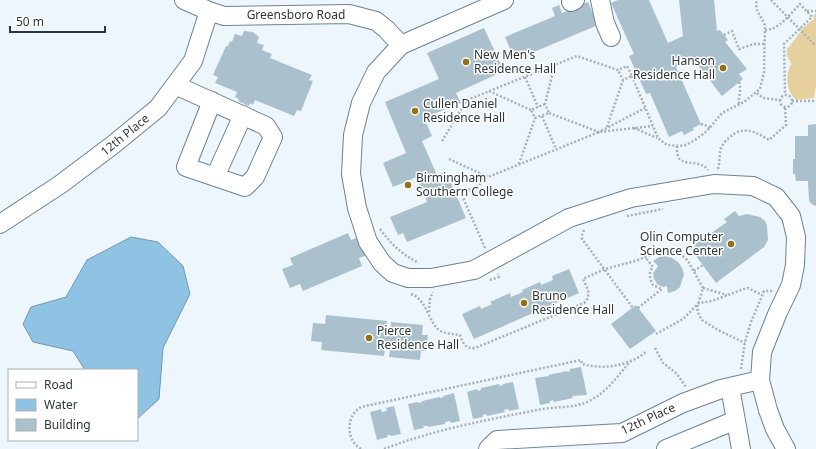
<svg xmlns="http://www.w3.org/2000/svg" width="816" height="449" viewBox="0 0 816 449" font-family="'Noto Sans',sans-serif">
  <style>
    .green { fill: #e5d09e }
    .water { fill: #8ec3e4; stroke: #7199b2 }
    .building { fill: #aac0cd }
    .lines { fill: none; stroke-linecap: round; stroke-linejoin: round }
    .minor-casing { stroke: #6e828f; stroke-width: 20 }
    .path { stroke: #a8b0b6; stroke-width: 2.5; stroke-dasharray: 2 2; stroke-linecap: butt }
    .minor { stroke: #fff; stroke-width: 18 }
    .poi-dot { fill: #917217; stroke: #fff; stroke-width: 1.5 }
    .labels { text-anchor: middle; stroke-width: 3; stroke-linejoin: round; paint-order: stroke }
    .street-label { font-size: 12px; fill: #2e363c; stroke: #fff }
    .poi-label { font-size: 12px; fill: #2e363c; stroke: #fff; text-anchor: start }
  </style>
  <rect width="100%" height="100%" fill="#edf6fc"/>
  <path class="green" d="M816,13V85L814,98L796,100C786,91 785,75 791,64L787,55V48L789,47L804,27L814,19L813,16Z"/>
  <path class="water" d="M131,237L158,242L183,266L190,294L163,348L159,399L137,419V370H85L73,351L33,342L23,324L31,307L66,297L87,260Z"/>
  <path class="building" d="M618,0H649L668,43L683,36L679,0H714L717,31L720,30L728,40L725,42L747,69L739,74L743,79L722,96L693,59L676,67L701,124L693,128L694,130L684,135L682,131L669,137L650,93L646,94L629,56L634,54L611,3Z
    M588,2L598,25L515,60L505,37L555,16L552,8L559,5L562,13Z
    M484,28L504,71L456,93L461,103L424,118L432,136L422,141L437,175L446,171L466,218L407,242L403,233L398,235L390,217L427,202L417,177L393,187L383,163L406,153L385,102L439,79L427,53Z
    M244,31L253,32L259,37L257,43L264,45L262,50L272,54L270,58L312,75L309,80L313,81L301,111L297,110L294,116L255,100L253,105L250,103L249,106L238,101L239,99L235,97L237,92L215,83L218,77L213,75L226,46H228L230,41L232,42L235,34L242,36Z
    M816,124V206L813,205L809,201L808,181H796L795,174H793V159H795V136H808V125Z
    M735,211L739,216L747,214L760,217L765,221L767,226L768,240L764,247L716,283L690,248L727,222L724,219Z
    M348,233L351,240L357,238L365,256L359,258L362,266L303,291L300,284L290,288L282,269L293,265L290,258Z
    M665,256L672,258L678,262L682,268L684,274L680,287L675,291L668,293L667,286L663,287L657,284L654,279L653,273L658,266L653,261L659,257Z
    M569,269L579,293L474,339L462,314L480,306L481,309L492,304L490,302L510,293L511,297L523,292L522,290L540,282L541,285L553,280L552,276Z
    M636,305L656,331L630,349L611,324Z
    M326,315L387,321V328H391V322L423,325L422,335H428L426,351H421L420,360L389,357L390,350H385L384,356L321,350L322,342L311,341L313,323L325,324Z
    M581,367L587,395L572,396L573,398L554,402L553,400L550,401V403L540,405L535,378L549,376L548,375L567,371V372L570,371V369Z
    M513,382L519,409L509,411L508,409L504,410L505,412L487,416L486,414L483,415V417L473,419L467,392L477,389L478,391L481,390V388L499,384L500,386L503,385V384Z
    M454,393L460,421L451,423L450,421L445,422V424L428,427V426H423L424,428L414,430L408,404L418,402V403L422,402V401L440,397V398L444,397L443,396Z
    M394,406L401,434L391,436L390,435H387L388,437L377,440L370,412L381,409L382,412L387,411L386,408Z"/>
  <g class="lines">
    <g class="minor-casing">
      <path id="minor" d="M184,0L209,11L224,16L349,14L376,21L386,29L401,45
        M504,0L401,45L376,72L361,103L353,135L351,174L357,208L368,242L382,263L393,273L408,278H431L474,270L569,218L631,198L714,184L753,186L776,197L791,216L796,237L795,265L791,285L778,312L762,352L760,380L768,410L775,429L786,449
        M600,0L605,23L611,37
        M571,2L575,0
        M175,85L266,126L273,137L255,177L245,187L186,167L212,101
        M215,177L243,115
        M0,224L61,184L114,144L158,108L193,61L209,11
        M730,387L741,449
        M488,449L497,440L622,433L683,403L721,389L760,380
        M666,449L736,420"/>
    </g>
    <path class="path" d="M771,0L816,46
      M807,11H816
      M765,30C779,30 790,14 800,4L812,17L784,44L785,95
      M724,35L732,31L739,49L754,44H764
      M632,76L658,138L667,145L679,146L686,145L695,140L707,131L722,113L744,102L760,89L764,72L765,25L757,10L756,4L757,0
      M525,77L538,107
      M739,82C742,90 738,96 739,104
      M489,91L531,110
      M757,93L763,98L780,100
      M780 101a6 6 0 1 1 12 0a6 6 0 1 1-12 0Z
      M792,101H816
      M545,104L531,110L535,118L549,113L545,104L555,64
      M549,113L599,132L645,108
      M542,116L556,149
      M701,124L705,125L710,128
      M607,127L623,80
      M634,128L657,138
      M442,141L467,100L577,56L618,70L627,66L632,76L623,80L618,70
      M677,146C675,172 698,156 708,170
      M449,159L488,177L599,132L653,126
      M519,164L535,118
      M718,169C720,162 719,155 721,148C723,144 726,140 729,138C742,125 755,131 769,140L786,125L785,107
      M627,216L663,209
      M380,229C392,245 401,254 419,263
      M584,230L582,235V239L633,308
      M485,248L461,193L478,186L488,177
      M694,271L703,265
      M490,280L499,277L498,274
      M703,288L727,295
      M411,294C429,300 428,327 443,332C448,334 454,334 460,335C463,343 465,349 475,348L584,303C592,296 587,287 583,279L605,269L635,261L657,253L675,252L682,255L688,261L703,288L697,308L699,315L702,320L718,330L745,343
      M638,308L662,289L653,285C650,279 648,273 653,267L645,257
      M429,312L430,299L433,292
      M656,334L683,319L699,303L712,301L744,289L748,288L762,295
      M655,348L663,363L677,374L686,387
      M741,369L745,342L751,322L764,291H772
      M361,449C345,439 346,416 361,407L581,360L582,364C604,370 628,366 646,352
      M384,449C433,430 486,420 537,410C554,406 576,409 591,400C608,391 618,375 630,362"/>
    <use href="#minor" class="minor"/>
  </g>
  <g class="poi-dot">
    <circle cx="466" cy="62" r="4"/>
    <circle cx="723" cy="68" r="4"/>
    <circle cx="415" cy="111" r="4"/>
    <circle cx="408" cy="185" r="4"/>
    <circle cx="731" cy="244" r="4"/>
    <circle cx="524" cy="303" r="4"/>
    <circle cx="369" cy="338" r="4"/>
  </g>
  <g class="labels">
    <g class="street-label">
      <text x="296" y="19">Greensboro Road</text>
      <text transform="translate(125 135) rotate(-39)" y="4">12th Place</text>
      <text transform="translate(648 419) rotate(-25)" y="4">12th Place</text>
    </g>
    <g class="poi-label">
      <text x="474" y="59">New Men's<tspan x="474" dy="14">Residence Hall</tspan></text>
      <text x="715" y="65" text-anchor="end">Hanson<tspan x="715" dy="14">Residence Hall</tspan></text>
      <text x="423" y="108">Cullen Daniel<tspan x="423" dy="14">Residence Hall</tspan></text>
      <text x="416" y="182">Birmingham<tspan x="416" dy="14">Southern College</tspan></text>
      <text x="723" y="241" text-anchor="end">Olin Computer<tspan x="723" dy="14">Science Center</tspan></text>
      <text x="532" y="300">Bruno<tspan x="532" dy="14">Residence Hall</tspan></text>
      <text x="377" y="335">Pierce<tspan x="377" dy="14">Residence Hall</tspan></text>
    </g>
  </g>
  <rect x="8" y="369" width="130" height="72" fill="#ffffff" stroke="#abafb1"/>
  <rect x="16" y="382" width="20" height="6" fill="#ffffff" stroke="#abafb1"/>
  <text x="44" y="389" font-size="12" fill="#2e363c">Road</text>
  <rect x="16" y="399" width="20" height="12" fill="#8ec3e4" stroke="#abafb1"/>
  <text x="44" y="409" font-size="12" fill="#2e363c">Water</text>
  <rect x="16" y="419" width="20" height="12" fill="#aac0cd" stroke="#abafb1"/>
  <text x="44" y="429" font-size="12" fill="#2e363c">Building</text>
  <path d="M10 26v6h95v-6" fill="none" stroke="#2e363c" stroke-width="2"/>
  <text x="16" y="26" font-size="12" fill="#2e363c" stroke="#ffffff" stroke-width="3" paint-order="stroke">50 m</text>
</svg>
